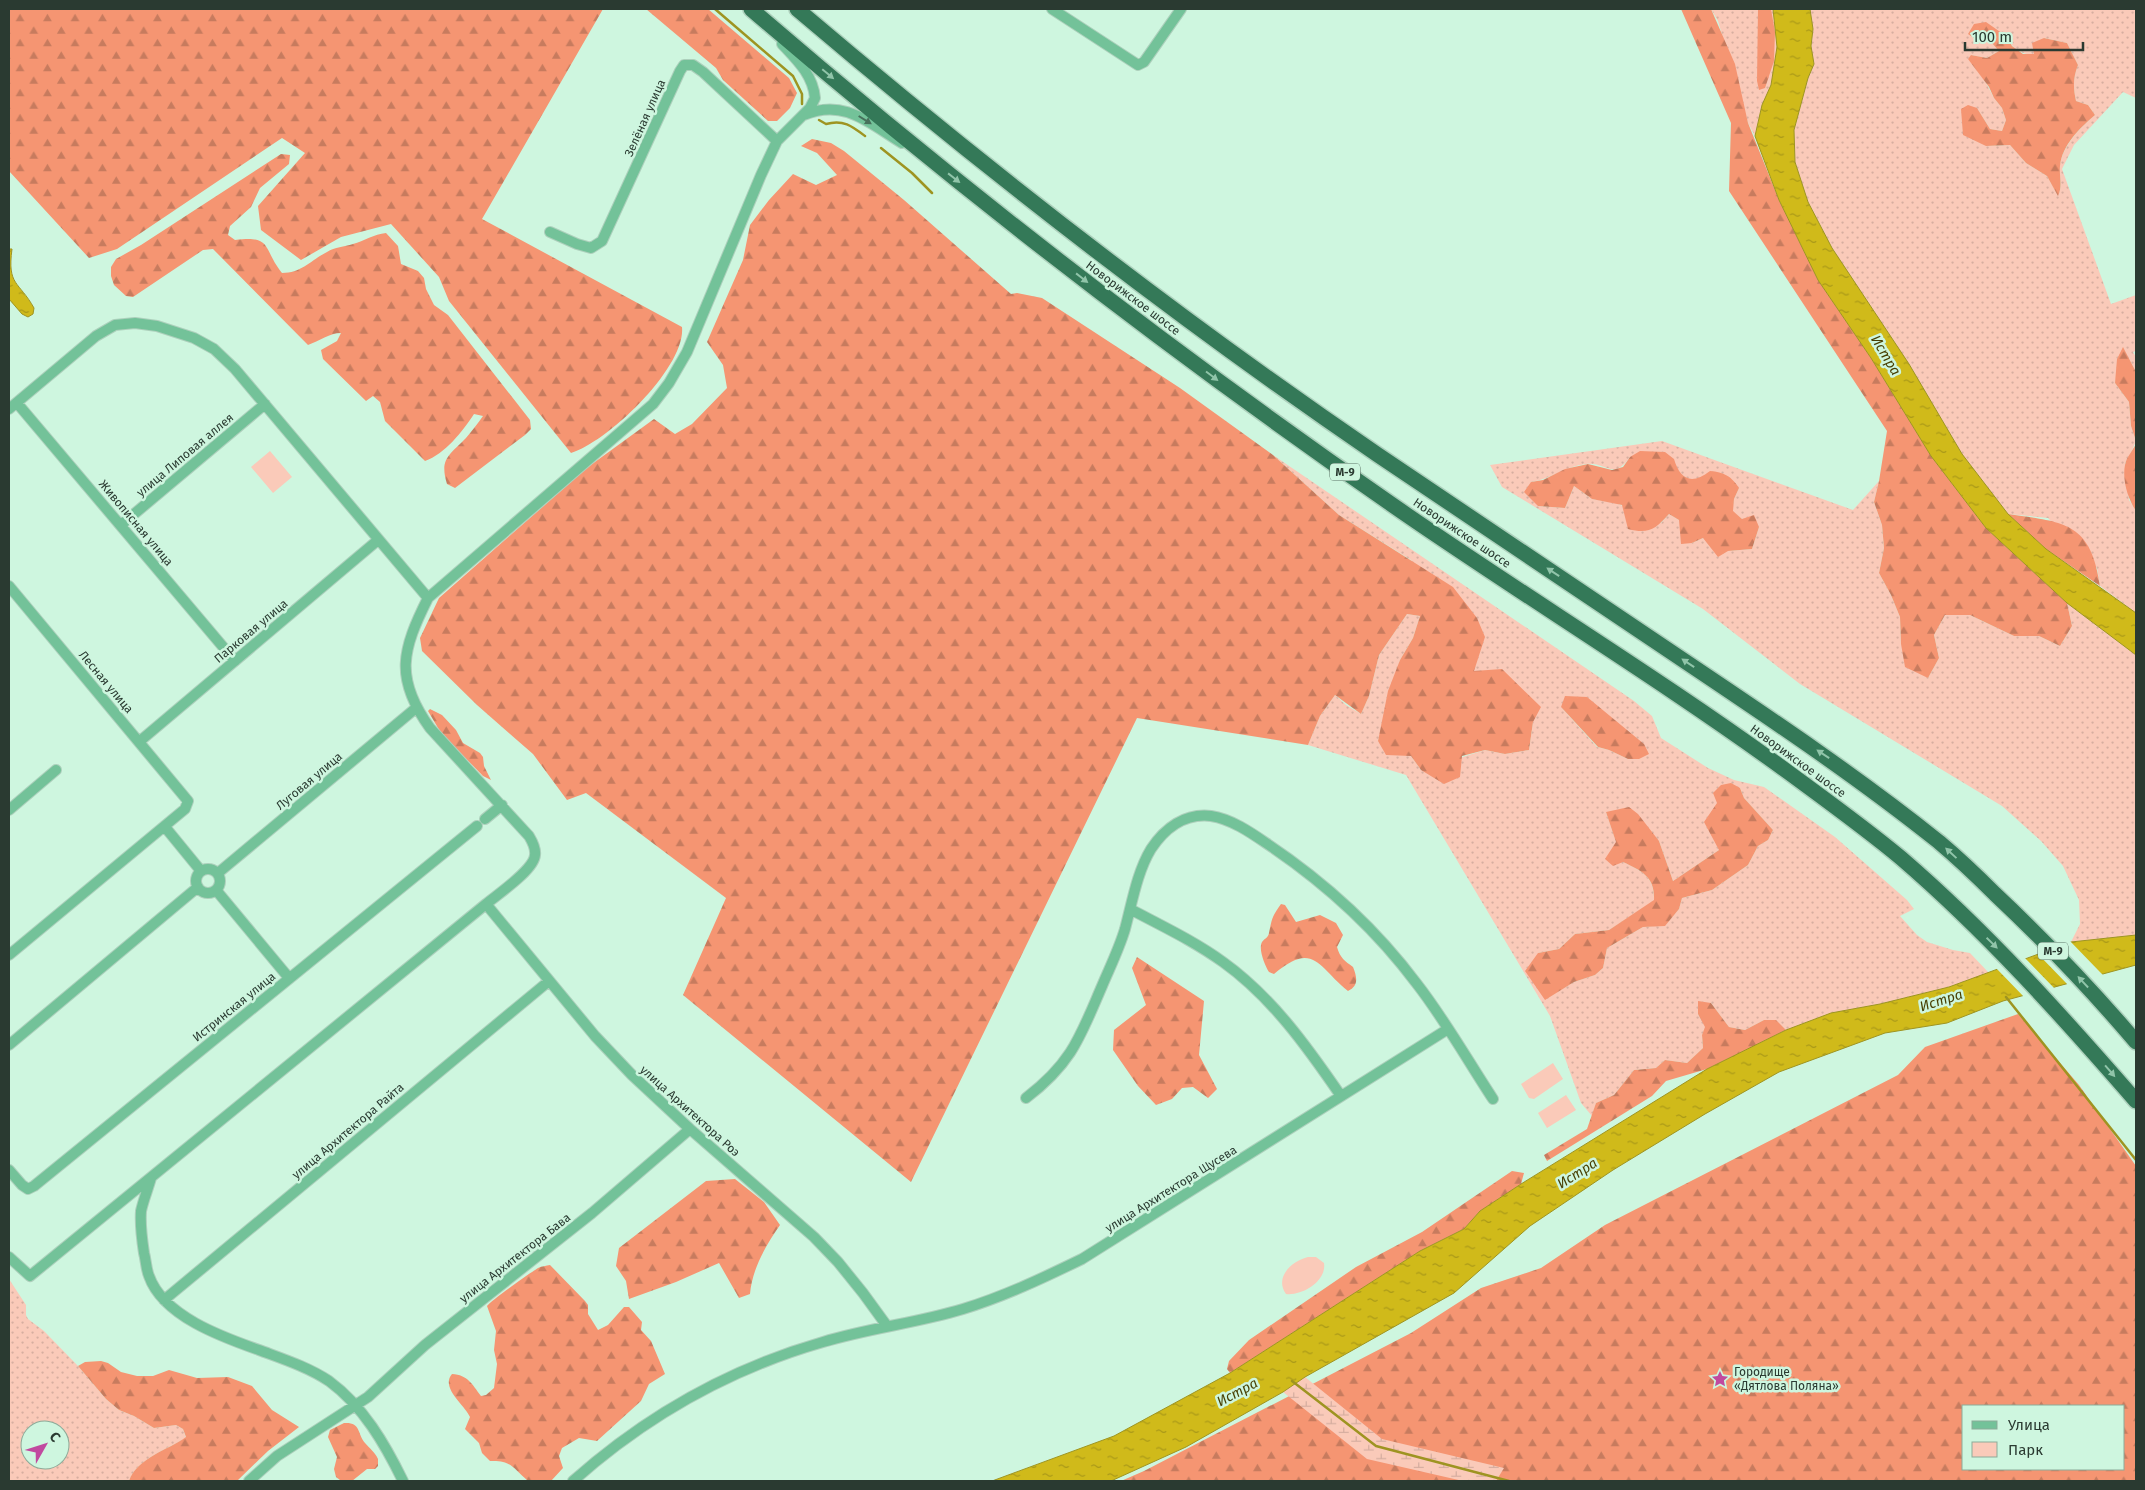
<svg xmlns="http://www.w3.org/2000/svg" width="2145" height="1490" viewBox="0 0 2145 1490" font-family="'Fira Sans',sans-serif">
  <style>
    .grass { fill: url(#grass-dots); fill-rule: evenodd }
    .forest { fill: url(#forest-firs); fill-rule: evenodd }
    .wetland { fill: url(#wetland-marsh) }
    .park { fill: #facab9 }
    .water { fill: url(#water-ripples); stroke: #9e9421 }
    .pier { fill: #cef6df }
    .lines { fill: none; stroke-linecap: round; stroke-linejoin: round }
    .stream { stroke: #9e9421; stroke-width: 2.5 }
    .street-casing { stroke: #add0bc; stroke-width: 12 }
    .highway-casing { stroke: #add0bc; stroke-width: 18 }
    .street { stroke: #73c299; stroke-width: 10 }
    .highway { stroke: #347958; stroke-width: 15 }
    .oneway { fill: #90c4a9 }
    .oneway2 { fill: #47705b }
    .labels { text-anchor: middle; stroke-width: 5; stroke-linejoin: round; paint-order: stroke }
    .shield { fill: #cef6df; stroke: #5b7265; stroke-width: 1 }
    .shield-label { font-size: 11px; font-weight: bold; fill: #2a3a31 }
    .street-label { font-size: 12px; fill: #2a3a31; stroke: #cef6df }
    .poi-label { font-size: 12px; fill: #2a3a31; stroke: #cef6df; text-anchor: start }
    .water-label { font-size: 14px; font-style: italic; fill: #483f02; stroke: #cef6df }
  </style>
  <defs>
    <pattern id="grass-dots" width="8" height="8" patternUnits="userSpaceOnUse" patternTransform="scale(1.25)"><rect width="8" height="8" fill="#facab9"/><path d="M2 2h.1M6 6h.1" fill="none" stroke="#d6aea0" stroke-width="1.8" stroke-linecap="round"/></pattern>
    <pattern id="forest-firs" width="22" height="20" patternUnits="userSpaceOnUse" patternTransform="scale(1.25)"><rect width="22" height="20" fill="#f59572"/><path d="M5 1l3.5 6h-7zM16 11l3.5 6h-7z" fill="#c77b5e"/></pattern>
    <pattern id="wetland-marsh" width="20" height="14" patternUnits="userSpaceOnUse" patternTransform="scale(1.25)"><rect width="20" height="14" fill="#facab9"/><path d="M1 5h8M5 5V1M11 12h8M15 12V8" fill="none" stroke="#d6aea0"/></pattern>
    <pattern id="water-ripples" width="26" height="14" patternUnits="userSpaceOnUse" patternTransform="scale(1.25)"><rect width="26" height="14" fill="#d0ba1a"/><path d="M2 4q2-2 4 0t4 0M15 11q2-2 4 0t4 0" fill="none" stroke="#a99818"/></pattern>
  </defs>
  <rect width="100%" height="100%" fill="#cef6df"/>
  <path class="grass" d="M1711,9H1773L1777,47L1771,85L1762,105L1755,136L1748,123L1718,21Z
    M1810,9H2136V98L2123,92L2074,145L2062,169L2111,304L2136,295V351L2133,352L2136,357V372L2123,348L2115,383L2129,402L2131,426L2136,441L2131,453L2125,463L2129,500L2136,511V613L2100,586L2097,568L2048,518L2008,514L1962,454L1909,364L1832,248L1808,202L1795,162L1794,130L1808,78L1814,64L1811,46L1813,29ZM1975,24L2006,36C2013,49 2020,54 2034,55L2044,38L2067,43L2078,65C2073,78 2073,87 2076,101L2088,105L2095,115C2080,128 2064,144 2060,164C2058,176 2064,184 2058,195L2047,176L2026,163L2010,145L1986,146L1977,108L1990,129L2002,131L2006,120L2002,108L1994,98L1971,55L1987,58L1999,51L1991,42L1978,41L1969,34Z
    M1662,441L1853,510L1879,481L1874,502L1882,525L1884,548L1879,573L1891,595L1900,617L1901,644L1928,678L1939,658L1934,635L1945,615H1970L2014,636H2039L2060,646L2072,626L2067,603L2136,655V935L2071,942L2080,924L2079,900L2063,866L2041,841L2002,806L1800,684L1703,609L1502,487L1490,465ZM1630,457L1677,471L1687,479H1700L1739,488L1734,499L1732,511L1742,519L1759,527L1752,549L1728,551L1703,538L1692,543L1679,520L1669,514L1661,523L1616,503L1592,499L1574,486L1565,508L1538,506L1531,482C1551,479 1566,466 1586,464C1607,462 1613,481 1630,457Z
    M1273,455L1634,701L1652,716L1661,738L1708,768L1734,780L1764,787L1835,837L1907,900L1914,909L1900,916L1917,935L1927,942L1953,950L1970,953L1989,973L1949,987L1880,1004L1831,1013L1786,1030L1775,1020H1764L1745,1030L1729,1027L1711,1003L1698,1014L1706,1027L1702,1035L1703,1048L1687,1063L1665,1060L1656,1068L1634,1070L1614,1095L1596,1103L1592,1116L1581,1103L1550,1016L1406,775L1308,745L1320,716L1335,695L1346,705L1361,714L1369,696L1379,655L1407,614L1420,616L1413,638L1400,660L1378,741L1411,756L1421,770L1485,750L1505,754L1529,750L1533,722L1473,671L1411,560L1339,515ZM1561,707L1628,759L1609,750L1597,747ZM1740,788L1744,798L1773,830L1768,840L1758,846L1748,865L1712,890L1682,898L1679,909L1665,925L1643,927L1607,948L1603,968L1595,975L1574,982L1545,999L1538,953L1559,949L1575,934L1609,930L1654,901C1655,877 1642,871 1623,862L1606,812L1659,841L1673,881L1719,850L1717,803Z
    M9,1279L26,1305V1315L28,1319L44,1331L78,1366L106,1399L119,1410L134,1416L154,1428L176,1425L183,1429L186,1438C167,1449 137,1459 129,1481H9ZM30,1430H60V1460H30Z"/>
  <path class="forest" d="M9,9H603L482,219L682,327C686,367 608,442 571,453L449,301L439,277L391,224L341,237L301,260L261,230L258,206L305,153L282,138L117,249L89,258L9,171Z
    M646,9H708L789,78L797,93L790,108L777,121H768L723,80L716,68Z
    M1681,9H1711L1735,64L1748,123L1779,200L1818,280L1871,358L1931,456L1986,528L2067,603L2072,626L2060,646L2039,636H2014L1970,615H1945L1934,635L1939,658L1928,678L1905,667L1901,644L1900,617L1891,595L1879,573L1884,548L1882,525L1874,502L1879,481L1887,431L1729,191L1731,123Z
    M1758,9H1771L1775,32L1774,61L1765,88L1759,90L1757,81Z
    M1986,22L2006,36L2012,46L2023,54H2034L2032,43L2044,38L2067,43L2078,65C2073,78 2073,87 2076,101L2088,105L2095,115C2080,128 2062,145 2060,166C2059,177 2063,185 2058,196L2047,176L2026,163L2010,145L1986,146L1963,135L1961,109L1968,105L1977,108L1990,129L2002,131L2006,120L2002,108L1994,98L1989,87L1968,59L1971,55L1987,58L1999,51L1991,42L1978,41L1968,34L1974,24Z
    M812,139L831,143L844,151L904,200L1011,294L1017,293L1042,298L1180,388L1273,455L1339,515L1453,587L1477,618L1485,637L1474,671L1502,669L1541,707L1533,722L1529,750L1505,754L1485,750L1462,756L1460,777L1444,784L1421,770L1411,756L1386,755L1378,741L1388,691L1400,660L1413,638L1420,616L1407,614L1379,655L1369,696L1361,714L1335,695L1320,716L1308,745L1137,718L911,1182L683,995L726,898L586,793L567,800L533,754L477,705L422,651L420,638L439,598L588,467L654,419L675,434L692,424L727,388L723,365L707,342L743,260L750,225L769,200L793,174L816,185L837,175L817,153L801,146Z
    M281,154L290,155L289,164L260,188L251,207L230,226L228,235L235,240C273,235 262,248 282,273C302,273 311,260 327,252C335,247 344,247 353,244C364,241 374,234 386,233L398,246L401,264L418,271L424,278L426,289L434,305L448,315L530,420L531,429L525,435L455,488L447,484C439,458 450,455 466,438C472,431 478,423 483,416L474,414C462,432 445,454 425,461L385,421L380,402L373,396L366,401L323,359L321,350L337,341L341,333C330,333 319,341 308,345L213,249L203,250L133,297L126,296L114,285L111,276V267L116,259L141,245Z
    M2123,347L2136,372V441L2131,426L2129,402L2115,383L2117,359Z
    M2136,444V511C2128,499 2122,480 2125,465C2126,458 2133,450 2136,444Z
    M1640,451L1665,452L1674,459C1680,480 1692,485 1710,471C1724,472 1731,476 1739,488L1734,499L1733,511L1742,519L1754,515L1759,527L1752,549L1728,551L1718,557L1703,538L1692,543L1681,544L1679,520L1669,514C1655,530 1648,534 1628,529L1622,505L1592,499L1574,486L1565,508L1538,506L1524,492L1531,482L1543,480L1565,469L1588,464L1612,470L1623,467L1630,457Z
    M2008,514C2063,522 2091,521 2100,586L2046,549Z
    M1565,696L1587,697L1644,744L1649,754L1639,759H1628L1609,750L1598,747L1561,707Z
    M430,709L442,715L456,730L463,743L480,753L483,757L484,766L491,780L483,776L441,733L428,711Z
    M1731,783L1740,788L1744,798L1773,830L1768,840L1758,846L1748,865L1712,890L1682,898L1679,909L1665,926L1643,927L1607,948L1603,968L1595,975L1574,982L1545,1000L1525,971L1538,953L1559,949L1575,934L1609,930L1654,900C1655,877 1642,871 1623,862L1613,866L1605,859L1616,842L1606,812L1629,807L1638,814L1659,841L1673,881L1719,850L1704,822L1717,803L1713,793L1721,785Z
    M1281,904L1285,905L1296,922L1320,915L1336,923L1343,935L1337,947C1340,958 1345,961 1353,967C1357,977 1359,986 1348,991C1318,967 1314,940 1274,974L1269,972C1265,966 1258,949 1262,942C1265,938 1268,938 1269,933C1272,918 1272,917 1281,904Z
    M1137,957L1204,1001L1199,1055L1217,1089L1208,1098L1193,1087L1182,1088L1172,1099L1156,1105L1138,1086L1113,1050L1114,1030L1146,1005L1132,968Z
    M1698,1001L1711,1003L1729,1027L1745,1030L1764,1020H1776L1786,1030L1707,1069L1666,1081L1652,1096L1547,1161L1544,1155L1587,1129L1596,1103L1614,1095L1634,1070L1656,1068L1665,1060L1687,1063L1703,1048L1702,1035L1705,1027L1698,1014Z
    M2018,1014L2079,1085L2136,1166V1481H1121L1144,1471L1411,1333L1481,1288L1541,1268L1605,1225L1898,1075L1925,1047ZM1964,1406H2124V1469H1964Z
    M1512,1171L1524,1173L1521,1184L1480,1211L1464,1229L1420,1251L1230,1373L1227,1369L1229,1361L1249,1340L1356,1267L1422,1232Z
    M735,1179L764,1202L780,1225C766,1245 752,1269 750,1294L739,1298L719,1263L676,1282L629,1299L626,1281L616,1266L619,1248L706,1181Z
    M550,1265L585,1301L588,1305V1314L598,1330L608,1325L624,1307H629L642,1322L641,1330L651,1341L665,1374L649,1384L641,1401L597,1441L579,1438L562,1448L559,1456L563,1468L551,1481H528C513,1468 511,1460 490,1461L482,1453L479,1443L465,1429L470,1417C465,1405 440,1388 452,1374C468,1375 472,1384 481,1396L486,1395L494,1388L497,1364L494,1350L496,1331L487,1306C490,1301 530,1273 538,1268C542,1266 546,1266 550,1265Z
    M101,1361L108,1363L121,1372L137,1376H153L169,1370L197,1378L228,1377L252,1386L272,1410L299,1427L268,1451L237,1481H129C137,1458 168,1450 186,1437L183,1429L176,1425L154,1428L134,1416L119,1410L106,1399L78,1366L85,1362Z
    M344,1423C361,1422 357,1433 365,1443C370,1449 375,1452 378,1459V1466L375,1469H367L352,1481L340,1480L336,1477L334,1469L337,1457L328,1437L330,1430Z"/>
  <path class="wetland" d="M1305,1377L1382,1439L1504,1468L1496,1481H1463L1367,1459L1283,1392Z"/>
  <path class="park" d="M270,451L292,477L273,493L251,467Z
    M1553,1063L1563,1079L1534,1099L1529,1098L1521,1084Z
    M1566,1095L1576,1110L1547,1128L1538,1113Z
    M1308,1257H1316L1324,1263C1327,1281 1302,1296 1286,1294C1274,1277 1292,1261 1308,1257Z"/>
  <path class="water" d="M1773,9H1810L1813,29L1811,46L1814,64L1808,78L1794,130L1795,162L1808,202L1832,248L1909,364L1962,454L2008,514L2046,549L2136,613V655L2067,603L1986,528L1931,456L1871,358L1818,280L1779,200L1755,136L1762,105L1771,85L1777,47Z
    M9,249H12C7,286 19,281 34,308L33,314L28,317L22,314L9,299Z
    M2136,935V965L2003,1001L1947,1023L1885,1033L1779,1072L1705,1114L1613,1170L1530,1226L1454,1293L1305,1377L1283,1392L1186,1447L1111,1481H992L1114,1436L1230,1373L1420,1251L1464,1229L1480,1211L1521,1184L1707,1069L1786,1030L1831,1013L1880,1004L1949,987L2071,942Z"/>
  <path class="pier" d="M2069,940L2098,970L2105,977L2069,986L2037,953Z
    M2024,957L2056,990L2025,998L1996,968Z"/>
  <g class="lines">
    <path class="stream" d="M715,9L793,76L802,94V104
      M819,120L826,124C843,119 852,126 865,136
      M881,148L912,173L932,193
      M2006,997L2136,1160
      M1292,1381L1376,1446L1509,1481"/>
    <g class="street-casing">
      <path id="street" d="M1052,9L1138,65L1144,62L1181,9
        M804,115C844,98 869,123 902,143
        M550,232L577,244L591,248L602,241L680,71L684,65H693L703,72L777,141
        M17,403L235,661
        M9,409L96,336L115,325L135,323L157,326L194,338L214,349L235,369L428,598
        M121,525L265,404
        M9,586L188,801L185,809L9,955
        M140,741L378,540
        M9,810L56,770
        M485,819L502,805
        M165,827L201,871
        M196 881a12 12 0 1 1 24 0a12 12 0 1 1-24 0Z
        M218,873L416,708
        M216,890L289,978
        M486,904L595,1036L632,1075L690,1129L814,1237L838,1262L863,1293L887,1326
        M1130,909C1162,926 1194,941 1223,962C1272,997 1308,1048 1341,1096
        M9,1045L198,887
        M1026,1098C1072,1063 1080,1037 1102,986C1110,967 1119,949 1125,929C1132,903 1137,872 1151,849C1165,828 1185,813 1211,816C1231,819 1250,832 1266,843C1323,881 1376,929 1417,984C1445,1020 1468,1061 1493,1099
        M9,1170L22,1185L28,1189L34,1186L477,826
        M151,1178C148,1189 143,1201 141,1211C140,1225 142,1240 144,1253C146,1260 146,1269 149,1276C163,1316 222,1337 259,1350C283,1359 308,1367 329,1381C363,1406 385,1444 403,1481
        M9,1257L30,1276L486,904C498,894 534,870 535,855C536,848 532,841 529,836L430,728C394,678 402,650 428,598L653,404L669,383L687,352L761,175L777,141L810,108L815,98C813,75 797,60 782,44
        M164,1300L549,981
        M249,1481L277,1456L368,1397L425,1345L592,1213L690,1129
        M573,1481C646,1416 729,1369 823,1342C869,1328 917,1323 963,1309C1005,1296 1043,1278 1082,1259L1448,1029"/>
    </g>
    <g class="highway-casing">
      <path id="highway" d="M751,9C955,185 1169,350 1391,504C1522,595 1659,678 1788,772C1826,800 1865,828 1901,858C1987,932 2062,1016 2136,1101
        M797,9C983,167 1177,318 1378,455C1482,525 1586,594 1689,664C1774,721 1859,778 1939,842C1958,858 1977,876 1995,894C2045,941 2092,990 2136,1042"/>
    </g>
    <use href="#street" class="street"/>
    <use href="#highway" class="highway"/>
  </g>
  <defs><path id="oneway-solid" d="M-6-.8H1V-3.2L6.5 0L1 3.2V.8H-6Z" transform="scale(1.25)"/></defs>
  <g class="oneway">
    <use href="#oneway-solid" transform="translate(828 74) rotate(40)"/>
    <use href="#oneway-solid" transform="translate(954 178) rotate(38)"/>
    <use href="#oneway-solid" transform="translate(1082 278) rotate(38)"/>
    <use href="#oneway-solid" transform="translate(1212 376) rotate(37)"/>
    <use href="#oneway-solid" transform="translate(1553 572) rotate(-146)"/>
    <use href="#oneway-solid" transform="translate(1688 663) rotate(-146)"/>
    <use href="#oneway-solid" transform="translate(1823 754) rotate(-146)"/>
    <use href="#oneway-solid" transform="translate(1951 853) rotate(-137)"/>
    <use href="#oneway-solid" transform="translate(1992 943) rotate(44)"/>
    <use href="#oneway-solid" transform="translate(2083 982) rotate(-133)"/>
    <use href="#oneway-solid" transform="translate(2110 1071) rotate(49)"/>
  </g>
  <use class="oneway2" href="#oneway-solid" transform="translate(865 120) rotate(32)"/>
  <defs>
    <g id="sight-bare" transform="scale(1.35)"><path d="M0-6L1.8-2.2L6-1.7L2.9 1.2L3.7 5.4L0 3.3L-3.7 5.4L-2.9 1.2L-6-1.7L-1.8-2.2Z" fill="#c1499f" stroke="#cef6df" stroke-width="2.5" paint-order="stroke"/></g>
  </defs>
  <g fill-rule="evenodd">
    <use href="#sight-bare" x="1720" y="1379"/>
  </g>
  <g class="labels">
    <g class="shield">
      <rect x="1330" y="463.5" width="30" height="17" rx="4"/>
      <rect x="2038" y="942.5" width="30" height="17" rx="4"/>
    </g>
    <g class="shield-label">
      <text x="1345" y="476">М-9</text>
      <text x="2053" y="955">М-9</text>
    </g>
    <g class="street-label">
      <text transform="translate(645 118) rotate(-66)" y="4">Зелёная улица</text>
      <text transform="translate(1133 298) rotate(37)" y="4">Новорижское шоссе</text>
      <text transform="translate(185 455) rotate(-40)" y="4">улица Липовая аллея</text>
      <text transform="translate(136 523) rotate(50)" y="4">Живописная улица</text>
      <text transform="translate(1462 533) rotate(34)" y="4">Новорижское шоссе</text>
      <text transform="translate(251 631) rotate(-40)" y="4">Парковая улица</text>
      <text transform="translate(106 682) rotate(50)" y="4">Лесная улица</text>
      <text transform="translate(1798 761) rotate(36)" y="4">Новорижское шоссе</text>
      <text transform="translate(309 781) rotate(-40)" y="4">Луговая улица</text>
      <text transform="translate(234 1007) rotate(-39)" y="4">Истринская улица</text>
      <text transform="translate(690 1111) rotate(42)" y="4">улица Архитектора Роэ</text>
      <text transform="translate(348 1131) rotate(-40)" y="4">улица Архитектора Райта</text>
      <text transform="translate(1171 1189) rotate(-32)" y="4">улица Архитектора Щусева</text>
      <text transform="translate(515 1258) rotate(-38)" y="4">улица Архитектора Бава</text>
    </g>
    <g class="poi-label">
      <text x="1734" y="1376">Городище<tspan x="1734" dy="14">«Дятлова Поляна»</tspan></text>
    </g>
    <g class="water-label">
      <text transform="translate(1886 355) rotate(59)" y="5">Истра</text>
      <text transform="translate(1941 1000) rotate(-18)" y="5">Истра</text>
      <text transform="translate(1577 1173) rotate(-32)" y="5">Истра</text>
      <text transform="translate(1237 1392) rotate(-28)" y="5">Истра</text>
    </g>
  </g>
  <rect width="2145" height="1490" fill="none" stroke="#2a3a31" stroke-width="20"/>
  <rect x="1962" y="1405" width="162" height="65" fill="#cef6df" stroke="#8cab99"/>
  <rect x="1972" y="1421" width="25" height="8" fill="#73c299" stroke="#8cab99"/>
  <text x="2008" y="1430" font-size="15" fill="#2a3a31">Улица</text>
  <rect x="1972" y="1442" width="25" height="15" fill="#facab9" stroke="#8cab99"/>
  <text x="2008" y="1455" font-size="15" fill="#2a3a31">Парк</text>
  <g transform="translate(45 1445) rotate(51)"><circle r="24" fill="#cef6df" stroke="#8cab99"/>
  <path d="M0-4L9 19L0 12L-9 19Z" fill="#c1499f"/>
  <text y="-8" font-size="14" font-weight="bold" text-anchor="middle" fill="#2a3a31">С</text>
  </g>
  <path d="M1965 42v8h118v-8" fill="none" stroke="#2a3a31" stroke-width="2.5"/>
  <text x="1972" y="42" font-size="15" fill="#2a3a31" stroke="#cef6df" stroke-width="4" paint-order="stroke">100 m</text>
</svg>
